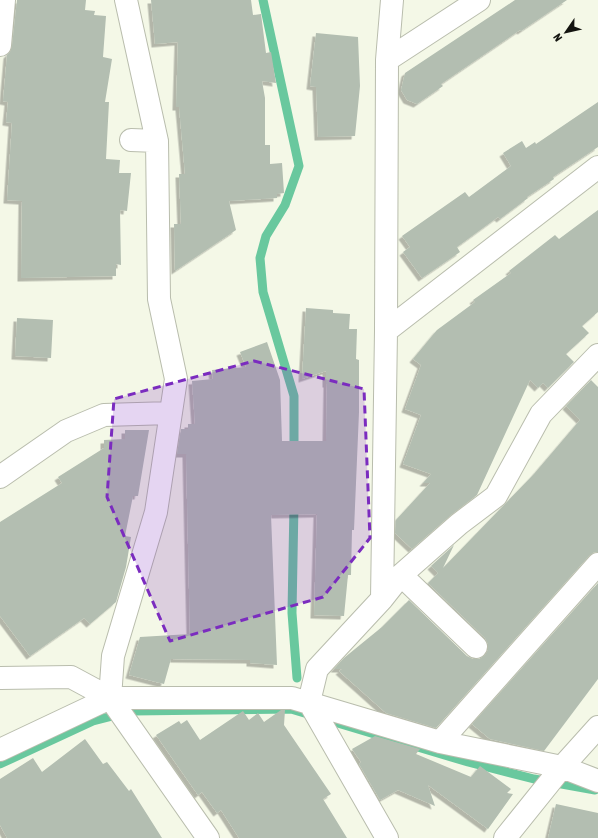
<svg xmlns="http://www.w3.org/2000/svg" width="598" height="838" viewBox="0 0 598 838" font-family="'Asap Condensed',sans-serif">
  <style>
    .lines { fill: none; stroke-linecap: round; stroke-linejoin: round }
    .stream { stroke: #69c89e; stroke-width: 9 }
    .building { fill: #b3beb1; filter: url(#shadow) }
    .minor-casing { stroke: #b9bdad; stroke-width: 24 }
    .minor { stroke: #fff; stroke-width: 22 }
    .marked { fill: #7b2cbf; fill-opacity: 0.2; stroke: #7b2cbf; stroke-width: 3; stroke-dasharray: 8 5; stroke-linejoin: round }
  </style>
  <defs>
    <filter id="shadow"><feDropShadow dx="-3.5" dy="3.5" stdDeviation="0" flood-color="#0004"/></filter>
  </defs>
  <rect width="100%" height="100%" fill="#f4f8e7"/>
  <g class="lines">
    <path class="stream" d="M263,0L299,166L285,205L266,236L260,258L263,292L294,396V453
      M294,504L292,613L297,678
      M0,764L93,721L132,711L291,709L468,762L534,779L595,790"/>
  </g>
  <path class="building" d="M17,0H86L85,10L95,11L94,15L106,16L103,57L112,59L105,102H109L106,159L120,160L119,173H131L127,211L120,210L121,265L116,264V276L21,278L22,201L7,200L12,123L6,122L8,102L3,101L7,55L10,52L12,46Z
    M151,0H251L253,15L261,14L266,53L271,52L276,83L262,81L265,98V145H270V164L282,163L284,193L277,194V198L229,201L236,230L175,271L174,224H181L179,174H185L179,107H176L178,42L155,44Z
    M515,0H567L521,31L520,30L441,84L443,86L417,104L407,100L401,90L405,73Z
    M316,33L358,37L360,86L355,136L318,137L316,87L310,86Z
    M598,102V147L553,177L554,179L527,197L528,198L500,219L498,217L457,247L460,252L422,278L403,252L410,247L402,236L465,192L469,197L511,166L503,153L522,141L526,148L535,142L536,144Z
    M598,210V312L582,326L589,333L566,354L574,362L548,388L543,383L538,388L530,380L477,495L451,515L412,549L395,533L396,520L430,483H423L431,474L403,464L421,415L405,409L421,365L413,359L437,330L475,302L473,300L511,273L509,271L555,235L559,239Z
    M306,308L333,310V313L350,314L349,329H357L356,359L359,360V412L354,530H352L351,575H348L344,616L314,615L317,514L271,515L277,665L250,663V660L171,659L164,684L129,675L140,637L190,634L186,454H177L181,429H188V424H195L192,381L213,379L212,370L246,367L240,352L267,342L280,380L282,441H326L327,384H326V371L302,379Z
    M17,318L53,320L51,358L15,356Z
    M591,380L598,387V552H594L589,556L436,728L386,713L339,671L342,669H334L344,658L382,627L409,600L467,656L473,659H479L485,655L488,650V644L485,638L428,583L438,573L431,566L454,545L443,568L534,474L580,420L566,406Z
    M125,430H149L138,496H133L125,536L131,537L126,567L116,602L90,624L84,618L30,656L0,616V522L62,483L58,477L104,448V440L125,439Z
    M598,583V679L544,751L490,739L472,724Z
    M281,710H285L284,725L331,794L323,799L347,838H239L221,810L217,813L202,792L198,795L156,735L179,721L181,724L187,720L200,740L243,711L249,720L258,713L264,722Z
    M375,736L420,749L416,754L471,777L480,766L511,789L507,793L513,794L488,829L428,785L435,806L398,790L380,800L359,764L361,762L352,749Z
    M85,739L103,764L107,762L129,791L131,789L162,838H7L0,825V779L33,758L42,772Z
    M556,804L598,813V838H548Z"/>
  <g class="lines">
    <g class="minor-casing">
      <path id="minor" d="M0,45L4,0
        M387,60L479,0
        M131,140L157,141
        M386,331L598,167
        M0,477L66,431L104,415L171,413
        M401,575L476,647
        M382,599L386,331L387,60L392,0
        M0,678L71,677L110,698L208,838
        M110,698L113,656L156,512L176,379L159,299L157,141L126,0
        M440,742L598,564
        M0,750L110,698H292L440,742L562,767L598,781
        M387,838L309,702L317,669L382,599L401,575L459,524L496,496L541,414L598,355
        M505,838L562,767L598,727"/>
    </g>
    <use href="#minor" class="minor"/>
  </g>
  <path class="marked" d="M254,361L364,389L370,538L323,597L170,641L107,497L114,399Z"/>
  <g transform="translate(566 32) rotate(236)" stroke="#f4f8e7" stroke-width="3" paint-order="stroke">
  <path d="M0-3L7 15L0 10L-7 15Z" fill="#141510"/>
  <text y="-6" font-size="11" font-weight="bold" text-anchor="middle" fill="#141510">N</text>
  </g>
</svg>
